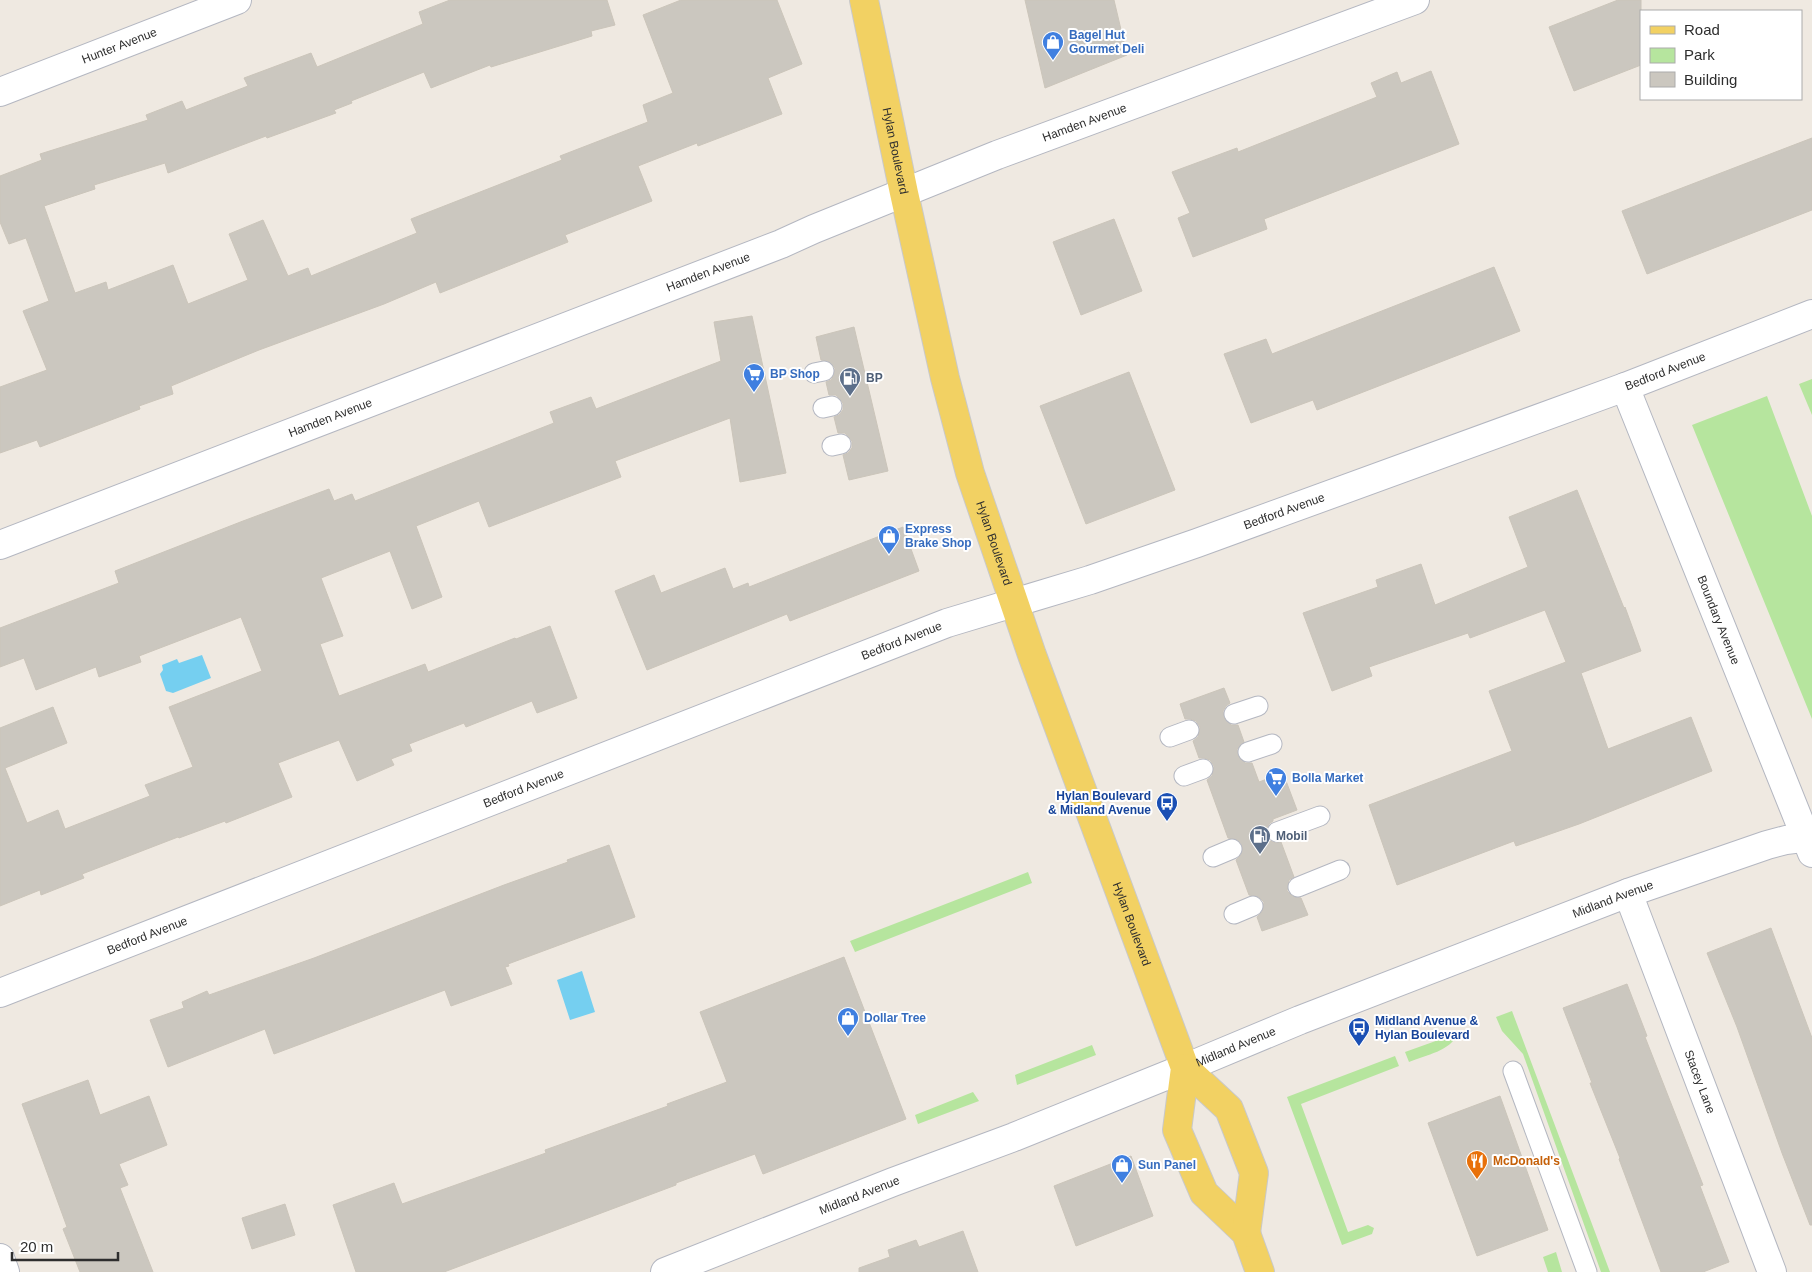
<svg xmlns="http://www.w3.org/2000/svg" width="1812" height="1272" viewBox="0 0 1812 1272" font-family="Helvetica,sans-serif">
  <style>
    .green { fill: #b6e59e }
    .water { fill: #75cff0 }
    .building { fill: #cbc7bf; stroke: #cbc5ba }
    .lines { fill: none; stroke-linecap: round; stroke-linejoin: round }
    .service-casing { stroke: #b4b7c1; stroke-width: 21 }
    .minor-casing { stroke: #b4b7c1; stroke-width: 30 }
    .tertiary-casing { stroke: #b4b7c1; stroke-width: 30 }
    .secondary-casing { stroke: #b4b7c1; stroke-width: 30 }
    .primary-casing { stroke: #c9c9c9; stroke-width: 30 }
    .service { stroke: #fff; stroke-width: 19 }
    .minor { stroke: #fff; stroke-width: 28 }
    .tertiary { stroke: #fff; stroke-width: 28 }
    .secondary { stroke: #fff; stroke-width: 28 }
    .primary { stroke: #f2d163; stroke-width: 28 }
    .labels { text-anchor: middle; stroke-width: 4; stroke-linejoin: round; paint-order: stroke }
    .shop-label { font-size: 12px; font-weight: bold; fill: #366cbe; stroke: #fff; text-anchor: start }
    .street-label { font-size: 12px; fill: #2e2e2e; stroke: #fff }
    .service-label { font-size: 12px; font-weight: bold; fill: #4e5e75; stroke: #fff; text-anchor: start }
    .transit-label { font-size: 12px; font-weight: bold; fill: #164399; stroke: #fff; text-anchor: end }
    .food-label { font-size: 12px; font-weight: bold; fill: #c56008; stroke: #fff; text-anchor: start }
  </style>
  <rect width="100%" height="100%" fill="#efe9e1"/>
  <path class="green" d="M1812,379V415L1799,384Z
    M1767,396L1812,516V719L1692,425Z
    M1028,872L1032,883L855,952L850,941Z
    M1512,1011L1610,1272H1601L1523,1054L1502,1031L1496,1017Z
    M1458,1033C1451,1051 1426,1055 1409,1062L1405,1052Z
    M1092,1045L1096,1055L1017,1085L1015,1075Z
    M1395,1056L1399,1066L1301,1104L1348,1232L1368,1225L1374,1228L1372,1234L1342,1245L1287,1097Z
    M973,1092L979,1101L918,1124L915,1115Z
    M1556,1252L1562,1272H1548L1543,1257Z"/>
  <path class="water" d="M202,655L211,678L173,693L166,691L160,674L163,670L162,665L177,659L179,663Z
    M582,971L595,1012L570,1020L557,980Z"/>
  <path class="building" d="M450,0H607L615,25L591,31L592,36L491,67L490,65L431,88L424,72L351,101L352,103L334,110L336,113L267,138L266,136L168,173L165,163L94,185L95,189L44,206L75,293L106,282L108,290L173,265L188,304L248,280L229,234L263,220L288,276L308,268L311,276L417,233L411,219L562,160L560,156L648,122L643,105L673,93L643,15L681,0H777L802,64L768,78L782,114L698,146L697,143L638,166L652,201L565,235L568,242L440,293L436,282L384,304L259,350L171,386L173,394L139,406L140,409L40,447L37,440L0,453V387L47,370L23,311L49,301L26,238L9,244L0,222V176L42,160L40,154L148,120L146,115L182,101L186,110L248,86L244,78L311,53L317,67L423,24L419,12Z
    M1025,0H1114L1127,55L1045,88Z
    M1618,0H1641V65L1574,91L1549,27Z
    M1431,71L1459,144L1264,219L1267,229L1193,257L1178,218L1190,213L1172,172L1237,148L1238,152L1377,97L1371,83L1397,72L1401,83Z
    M1812,138V210L1647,274L1622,211Z
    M1114,219L1142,291L1081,315L1053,242Z
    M1494,267L1520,331L1317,410L1313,400L1251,423L1224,354L1266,339L1272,354Z
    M752,316L786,473L740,482L730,418L615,461L621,477L489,527L479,501L416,526L442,597L412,609L390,551L321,578L343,636L320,644L339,696L425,664L428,672L515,638L516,639L550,626L577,698L537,713L532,701L466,727L464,723L409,744L412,751L391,759L394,765L357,781L339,740L278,763L292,797L226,823L225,821L179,838L178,837L82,874L84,878L41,895L40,890L0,906V728L53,707L67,743L5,768L27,823L58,810L65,829L150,796L145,785L193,767L169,707L262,671L241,617L139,656L141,662L99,677L96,667L36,690L24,658L0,667V628L119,583L115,571L243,521L329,489L334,501L352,494L355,501L554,423L550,412L591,397L596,409L721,361L714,322Z
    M854,327L888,471L849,480L843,455L848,453L852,448V441L845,433H838L834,417L839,415L843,410V403L836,395H829L826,382L831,380L834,375L835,368L828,361L821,360L816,337Z
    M1129,372L1175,490L1086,524L1040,406Z
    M1577,490L1624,608L1625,607L1641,651L1581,673L1608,749L1691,717L1712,771L1579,824L1516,846L1514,841L1397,885L1369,805L1512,751L1489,691L1566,662L1545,610L1470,638L1468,633L1369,667L1372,676L1332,691L1303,613L1378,587L1376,580L1421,564L1435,605L1528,567L1509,517Z
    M903,527L919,571L790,621L787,614L647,670L615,591L654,575L661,593L725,568L733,589L748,583L749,587Z
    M1224,688L1230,703L1226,706L1223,711L1224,718L1231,725H1238L1244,742L1237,749L1238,756L1245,763H1252L1259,782L1283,773L1297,810L1273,819V821L1269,824L1266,830V835L1270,841L1276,843L1281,842L1294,877L1289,880L1287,891L1292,896L1301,898L1308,915L1262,931L1257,917L1262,912L1264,902L1259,897L1249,895L1236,860L1241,855L1242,845L1238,840L1228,838L1207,780L1212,776L1214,766L1210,760L1204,758H1199L1193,741L1198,737L1200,727L1196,721L1190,719H1185L1180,704Z
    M609,845L635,917L508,964L509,966L505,967L512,984L451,1006L445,990L274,1054L265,1029L168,1067L150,1020L184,1008L182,1002L207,991L209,995L314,958L504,885L568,862L567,860Z
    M1771,928L1812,1038V1225H1810L1782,1153L1737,1027L1707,953Z
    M844,957L906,1119L763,1174L755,1154L676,1183V1185L444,1272H356L333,1205L394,1183L402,1204L546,1153L545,1150L668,1106L667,1104L727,1082L700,1012Z
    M1627,984L1647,1036L1645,1037L1703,1185L1700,1186L1729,1262L1703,1272H1661L1619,1159L1620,1158L1590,1083H1592L1563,1008Z
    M88,1080L100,1115L149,1096L167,1145L119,1164L128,1185L120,1188L153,1272H80L63,1229L67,1227L22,1104Z
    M1500,1096L1548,1230L1477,1256L1428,1123Z
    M1131,1156L1153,1216L1076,1246L1054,1186Z
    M285,1204L295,1235L252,1249L242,1218Z
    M963,1231L978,1272H859V1268L890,1257L888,1250L916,1240L919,1247Z"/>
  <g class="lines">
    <g class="service-casing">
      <path id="service" d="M814,373L824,371
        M823,408L832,406
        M832,446L841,444
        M1234,714L1258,706
        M1170,737L1189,730
        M1248,752L1272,744
        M1184,776L1203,769
        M1277,832L1320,816
        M1213,857L1232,849
        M1298,887L1340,870
        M1234,914L1253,906
        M1513,1071L1587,1272"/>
    </g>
    <g class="minor-casing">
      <g id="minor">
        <path id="s1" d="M0,92L237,0"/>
        <path id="s2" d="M1625,387L1812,853"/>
        <path id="s3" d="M0,545L781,244L814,229L997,155L1415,0"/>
        <path id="s4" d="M1628,893L1772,1272"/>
        <path id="s5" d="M0,993L947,623L1090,580L1197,543L1625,387L1812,314"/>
        <path d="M0,1258L5,1272"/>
      </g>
    </g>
    <g class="tertiary-casing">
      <g id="tertiary">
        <path id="s6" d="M665,1272L893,1182L1014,1137L1185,1068"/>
      </g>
    </g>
    <g class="secondary-casing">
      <g id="secondary">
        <path id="s7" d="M1185,1068L1300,1020L1628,893L1767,845L1786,840L1812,837"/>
      </g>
    </g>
    <g class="primary-casing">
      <g id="primary">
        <path id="s8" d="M864,0L904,193L945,378L970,473L1032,655L1185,1068L1177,1130L1204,1193L1246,1233L1260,1272"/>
        <path d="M1185,1068L1229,1109L1254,1173L1246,1233"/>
      </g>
    </g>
    <use href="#service" class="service"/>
    <use href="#minor" class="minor"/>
    <use href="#tertiary" class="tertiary"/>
    <use href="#secondary" class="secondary"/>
    <use href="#primary" class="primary"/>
  </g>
  <defs>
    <g id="shop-pin" transform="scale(1.125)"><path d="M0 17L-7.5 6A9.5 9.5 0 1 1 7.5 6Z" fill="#3f7fe0" stroke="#fff"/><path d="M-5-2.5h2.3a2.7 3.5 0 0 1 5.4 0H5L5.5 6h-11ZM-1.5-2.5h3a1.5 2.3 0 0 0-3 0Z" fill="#fff"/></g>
    <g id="supermarket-pin" transform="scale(1.125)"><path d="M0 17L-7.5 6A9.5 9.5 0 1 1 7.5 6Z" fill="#3f7fe0" stroke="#fff"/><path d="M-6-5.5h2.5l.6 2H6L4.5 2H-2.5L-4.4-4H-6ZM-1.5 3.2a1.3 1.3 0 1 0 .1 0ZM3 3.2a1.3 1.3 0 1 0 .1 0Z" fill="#fff"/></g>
    <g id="fuel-pin" transform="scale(1.125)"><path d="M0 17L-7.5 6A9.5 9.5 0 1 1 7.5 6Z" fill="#5c6f8a" stroke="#fff"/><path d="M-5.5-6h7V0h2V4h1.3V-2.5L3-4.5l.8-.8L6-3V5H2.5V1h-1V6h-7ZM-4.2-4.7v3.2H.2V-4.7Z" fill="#fff"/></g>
    <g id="bus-pin" transform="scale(1.125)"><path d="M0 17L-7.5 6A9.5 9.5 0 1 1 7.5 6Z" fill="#1a4fb4" stroke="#fff"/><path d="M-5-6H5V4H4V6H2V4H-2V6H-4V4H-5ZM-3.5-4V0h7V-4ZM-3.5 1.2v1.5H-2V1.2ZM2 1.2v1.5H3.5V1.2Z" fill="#fff"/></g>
    <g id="restaurant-pin" transform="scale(1.125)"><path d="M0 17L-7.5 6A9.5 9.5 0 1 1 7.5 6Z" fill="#e8710a" stroke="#fff"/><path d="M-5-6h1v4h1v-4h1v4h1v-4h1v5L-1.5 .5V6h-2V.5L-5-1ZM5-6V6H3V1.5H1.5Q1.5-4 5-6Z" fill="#fff"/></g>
  </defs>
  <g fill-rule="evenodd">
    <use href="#shop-pin" x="1053" y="42"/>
    <use href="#supermarket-pin" x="754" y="374"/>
    <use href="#fuel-pin" x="850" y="378"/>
    <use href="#shop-pin" x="889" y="536"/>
    <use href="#supermarket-pin" x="1276" y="778"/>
    <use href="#bus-pin" x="1167" y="803"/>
    <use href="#fuel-pin" x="1260" y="836"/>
    <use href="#shop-pin" x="848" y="1018"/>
    <use href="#bus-pin" x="1359" y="1028"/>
    <use href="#restaurant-pin" x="1477" y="1161"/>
    <use href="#shop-pin" x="1122" y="1165"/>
  </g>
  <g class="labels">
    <g class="shop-label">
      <text x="1069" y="39">Bagel Hut<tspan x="1069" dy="14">Gourmet Deli</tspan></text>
      <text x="770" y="378">BP Shop</text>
      <text x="905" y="533">Express<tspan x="905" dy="14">Brake Shop</tspan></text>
      <text x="1292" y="782">Bolla Market</text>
      <text x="864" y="1022">Dollar Tree</text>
      <text x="1138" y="1169">Sun Panel</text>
    </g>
    <g class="street-label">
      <text dy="4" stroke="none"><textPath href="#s1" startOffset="128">Hunter Avenue</textPath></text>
      <text dy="4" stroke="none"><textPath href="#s3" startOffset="1164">Hamden Avenue</textPath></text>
      <text dy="4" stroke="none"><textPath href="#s8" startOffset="154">Hylan Boulevard</textPath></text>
      <text dy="4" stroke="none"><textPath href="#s3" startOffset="759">Hamden Avenue</textPath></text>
      <text dy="4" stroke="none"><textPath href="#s5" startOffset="1778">Bedford Avenue</textPath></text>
      <text dy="4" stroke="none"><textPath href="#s3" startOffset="354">Hamden Avenue</textPath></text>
      <text dy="4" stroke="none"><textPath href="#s5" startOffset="1372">Bedford Avenue</textPath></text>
      <text dy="4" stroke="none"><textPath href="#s8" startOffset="559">Hylan Boulevard</textPath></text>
      <text dy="4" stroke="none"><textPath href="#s2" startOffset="251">Boundary Avenue</textPath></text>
      <text dy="4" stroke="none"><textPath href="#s5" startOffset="968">Bedford Avenue</textPath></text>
      <text dy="4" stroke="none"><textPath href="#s5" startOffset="562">Bedford Avenue</textPath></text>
      <text dy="4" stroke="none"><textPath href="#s7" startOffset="460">Midland Avenue</textPath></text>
      <text dy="4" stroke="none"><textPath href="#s8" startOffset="964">Hylan Boulevard</textPath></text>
      <text dy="4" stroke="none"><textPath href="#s5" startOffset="158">Bedford Avenue</textPath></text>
      <text dy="4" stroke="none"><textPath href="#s7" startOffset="55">Midland Avenue</textPath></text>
      <text dy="4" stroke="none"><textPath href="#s4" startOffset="202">Stacey Lane</textPath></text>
      <text dy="4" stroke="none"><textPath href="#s6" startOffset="209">Midland Avenue</textPath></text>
    </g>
    <g class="service-label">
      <text x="866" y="382">BP</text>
      <text x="1276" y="840">Mobil</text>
    </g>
    <g class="transit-label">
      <text x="1151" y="800">Hylan Boulevard<tspan x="1151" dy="14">&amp; Midland Avenue</tspan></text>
      <text x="1375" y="1025" text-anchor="start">Midland Avenue &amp;<tspan x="1375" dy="14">Hylan Boulevard</tspan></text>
    </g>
    <g class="food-label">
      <text x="1493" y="1165">McDonald's</text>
    </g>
  </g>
  <rect x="1640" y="10" width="162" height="90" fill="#ffffff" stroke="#ababab"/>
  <rect x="1650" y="26" width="25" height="8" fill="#f2d163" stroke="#ababab"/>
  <text x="1684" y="35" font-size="15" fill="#2e2e2e">Road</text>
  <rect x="1650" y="48" width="25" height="15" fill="#b6e59e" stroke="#ababab"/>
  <text x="1684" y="60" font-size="15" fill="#2e2e2e">Park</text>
  <rect x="1650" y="72" width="25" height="15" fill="#cbc7bf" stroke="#ababab"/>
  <text x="1684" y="85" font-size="15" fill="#2e2e2e">Building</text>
  <path d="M12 1252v8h106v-8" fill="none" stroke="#2e2e2e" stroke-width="2.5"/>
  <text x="20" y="1252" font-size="15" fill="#2e2e2e" stroke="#ffffff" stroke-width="4" paint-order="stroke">20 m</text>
</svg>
